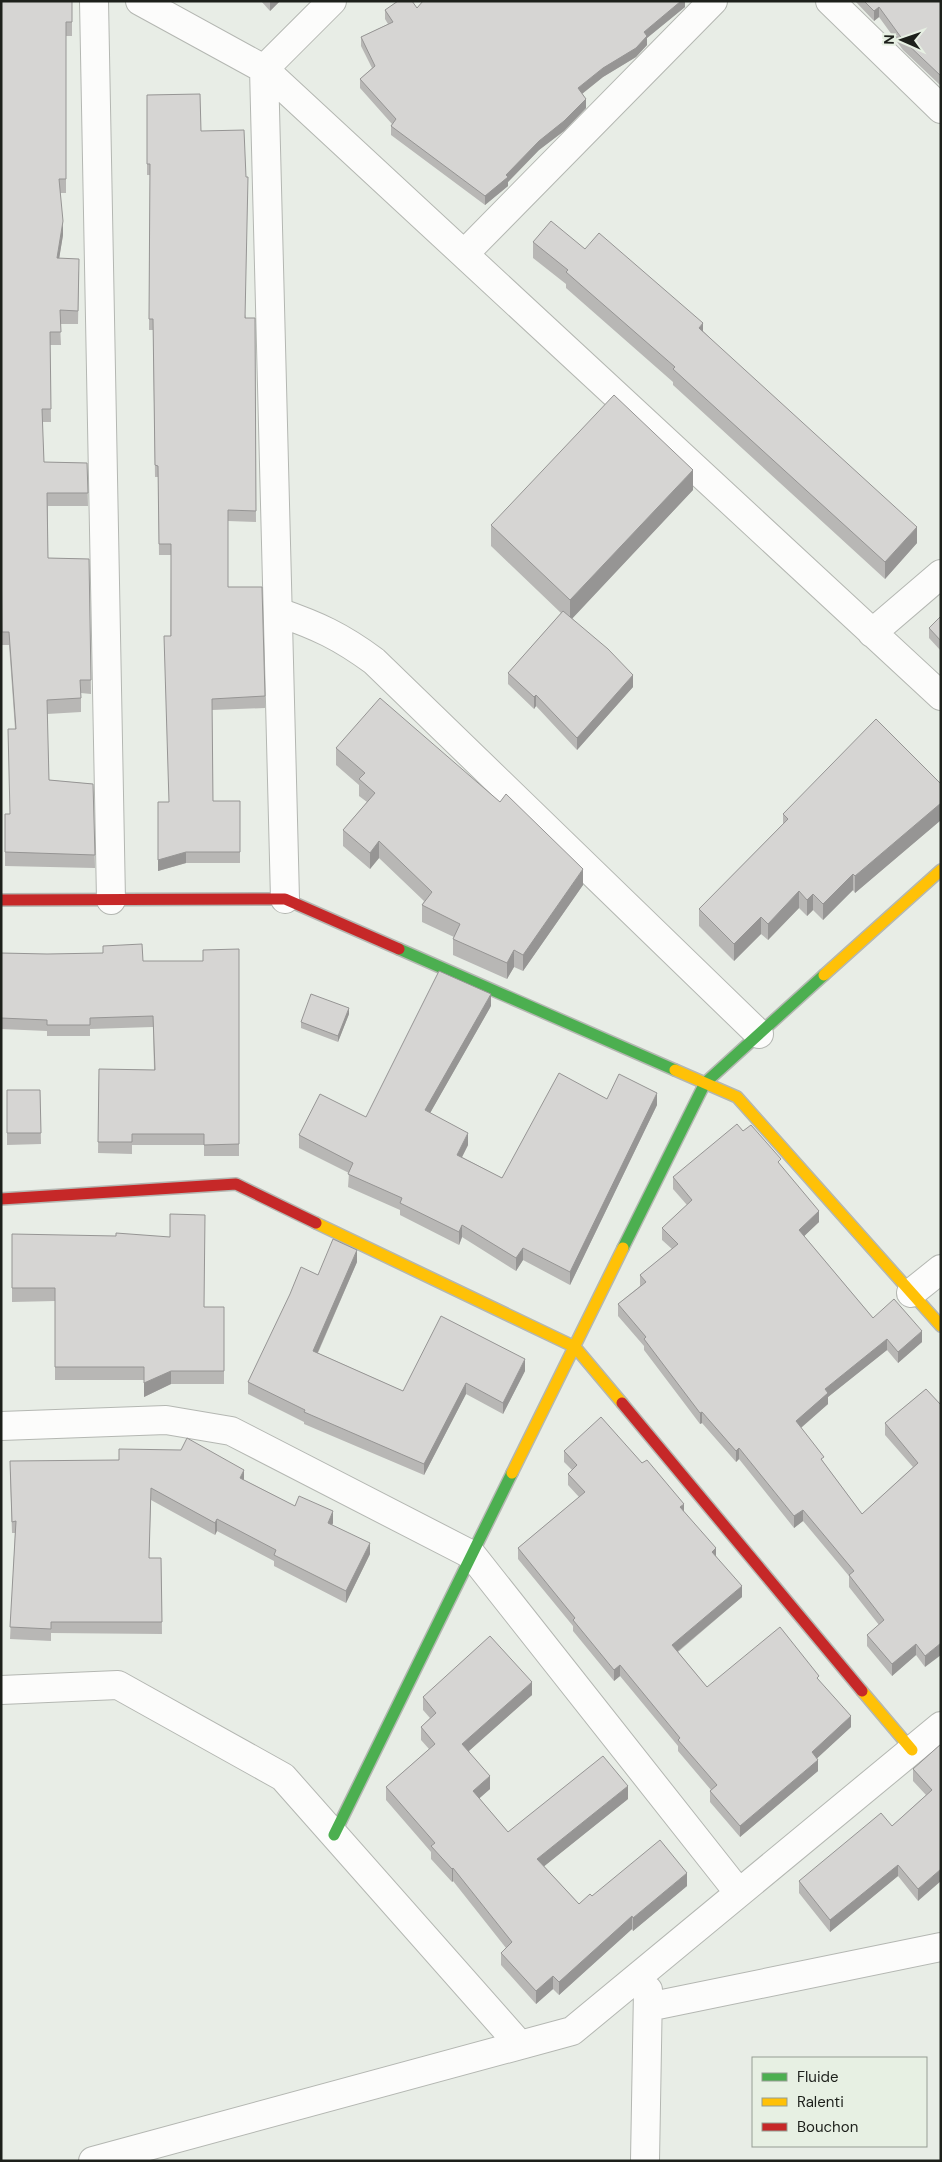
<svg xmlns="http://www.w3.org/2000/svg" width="942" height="2162" viewBox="0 0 942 2162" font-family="'DM Sans',sans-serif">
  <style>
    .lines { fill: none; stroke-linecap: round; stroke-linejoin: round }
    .street-casing { stroke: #b4b7b2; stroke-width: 30 }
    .fast-casing { stroke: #b4b7b2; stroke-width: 14 }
    .slow-casing { stroke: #b4b7b2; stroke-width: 14 }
    .jam-casing { stroke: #b4b7b2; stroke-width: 14 }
    .street { stroke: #fcfcfb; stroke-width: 28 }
    .fast { stroke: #4caf50; stroke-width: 11 }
    .slow { stroke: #ffc107; stroke-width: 11 }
    .jam { stroke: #c62828; stroke-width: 11 }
    .wall { fill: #b8b7b5 }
    .shaded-wall { fill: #969594 }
    .building { fill: #d6d5d3; stroke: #969594 }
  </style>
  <rect width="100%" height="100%" fill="#e8ede6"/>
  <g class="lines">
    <g class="street-casing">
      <path id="street" d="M94,1L111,900
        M140,1L264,69L941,696
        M830,1L941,109
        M464,254L713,1
        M278,612C318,626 340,636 374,661L759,1034
        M872,633L941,574
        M285,899L264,69L332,1
        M911,1293L941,1269
        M1,1426L166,1420L231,1431L472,1555L739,1893
        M1,1690L118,1685L283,1777L520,2045
        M648,2007L941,1947
        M93,2161L572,2031L941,1726
        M645,2161L648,1990"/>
    </g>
    <g class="fast-casing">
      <path id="fast" d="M399,949L675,1070
        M623,1248L705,1083L824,975
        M334,1835L512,1473"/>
    </g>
    <g class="slow-casing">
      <path id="slow" d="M824,975L941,870
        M675,1070L737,1097L941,1326
        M316,1223L575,1347L622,1403
        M512,1473L623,1248
        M862,1691L912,1750"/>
    </g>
    <g class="jam-casing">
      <path id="jam" d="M1,900L285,899L399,949
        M1,1199L236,1184L316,1223
        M622,1403L862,1691"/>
    </g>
    <use href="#street" class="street"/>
    <use href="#fast" class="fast"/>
    <use href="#slow" class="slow"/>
    <use href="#jam" class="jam"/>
  </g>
  <path class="wall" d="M1,1H72V36H66V193H60L63,235L59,258L79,272L78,324H60L61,345H50L51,422H42L44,462L87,463L88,506H48V558L89,559L91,694L81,693V712L47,714L49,780L93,784L95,868L5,866V814H10L15,729L9,645H2L1,562Z
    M261,1H280L270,11Z
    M685,1V7L647,38V45L636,57L603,77L582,94L586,108L564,131L539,150L508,182V186L485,205L391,135V126L392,124L360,88V79L372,68L361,46V37L388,24L385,19V10L417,8Z
    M855,1H941V86L903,50L879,17L874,21Z
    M147,95L201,131L246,318H255L256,522L228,521V587L265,696V708L212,710L213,801H240V863H186L158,871V802H169L171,555H159L158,477H155L153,330H149L150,175H147Z
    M533,242L585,249L703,331L917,543L885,579L673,385V382L566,288V284L533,258Z
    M693,490L572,618L633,687L577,750L536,706L534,709L508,684V673L561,613L491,546V525Z
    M941,616V651L929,638V628Z
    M336,748L583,885L523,971L514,967L507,979L453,955V939L454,937L422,922V905L424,901L379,858L370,869L343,846V830L367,802L359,796V785L336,765Z
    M941,784V820L855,893L853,890L823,920L813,910L807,916L799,908L768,940L761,934L734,961L699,926V909L783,824V814Z
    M239,949V1156H204V1145H132V1154L98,1153L99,1069L154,1070L153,1027L90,1029V1036H47V1031L1,1029V953L143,961H203Z
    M491,1006L430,1113L468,1145L462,1157L502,1178L607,1099L657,1105L570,1285L523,1260L516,1271L462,1237L459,1245L400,1215V1210L348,1187L349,1173L299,1148V1135L366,1117Z
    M349,1014L338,1042L301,1028V1022Z
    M7,1090H40L41,1144L7,1145Z
    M743,1131L781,1166L819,1222L804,1236L873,1318L922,1342L898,1363L887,1350L828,1397V1404L801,1428L824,1463L862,1514L913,1467L885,1435V1423L926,1389L925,1667L916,1655L892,1676L867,1646V1635L879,1625L849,1587V1576L803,1521L794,1528L739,1459L736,1462L702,1423L700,1424L644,1350V1346L618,1316V1304L640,1286V1275L672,1249L662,1240V1228L687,1205L673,1189V1177Z
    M12,1234L204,1307H224V1384H171L144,1397V1380H55V1301L12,1302Z
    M357,1262L318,1353L403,1391L525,1371L503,1414L466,1394L424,1475L304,1424V1422L248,1394V1382L318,1275Z
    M564,1451L684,1512L716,1556L742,1597L678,1652L707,1687L819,1680L851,1727L817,1758L818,1771L740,1837L710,1802V1791L711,1790L678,1751V1746L620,1676L614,1681L573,1631V1626L518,1559V1548L579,1497L568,1485V1474L572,1470L564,1462Z
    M10,1472L244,1480L295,1506L333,1523L332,1525L370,1554L346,1603L274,1566V1561L217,1531L215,1535L151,1500L149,1558H161L162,1634L51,1633V1641L10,1639L15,1533H12Z
    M532,1695L469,1751L490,1789L479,1798L508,1832L628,1799L544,1866L579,1904L592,1896L687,1886L633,1931L632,1929L559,1995L553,1989L536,2004L501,1965V1953L506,1948L453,1881L452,1882L431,1859V1852L386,1800V1787L429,1749L421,1740V1727L430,1718L423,1710V1697Z
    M941,1744L918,1901L898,1876L830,1932L799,1893V1881L892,1826L926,1795L913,1781V1769Z"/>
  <path class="shaded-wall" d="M270,1H280L270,11Z
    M681,1H685V7L647,38V45L636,57L603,77L578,97V88L603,68L644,32Z
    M879,7V17L874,21V11Z
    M586,99V108L564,131L539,150L508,182V186L485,205V196L539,141Z
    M63,221V235L57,272V258Z
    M703,323V340L699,328Z
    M693,470V490L570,621V600Z
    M917,527V543L885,579V562Z
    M633,675V687L577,750V738Z
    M536,695V706L534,709V697Z
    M941,803V820L855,893V876Z
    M379,841V858L370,869V853Z
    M186,852V863L158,871V860Z
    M583,869V885L523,971V955Z
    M853,874V890L823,920V904Z
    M799,891V908L768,940V924Z
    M813,894V910L807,916V900Z
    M761,917V934L734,961V944Z
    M514,950V967L507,979V963Z
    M491,994V1006L425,1122V1110Z
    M349,1008V1014L338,1042V1036Z
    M657,1093V1105L570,1285V1272Z
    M468,1133V1145L457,1167V1155Z
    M819,1211V1222L799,1241V1230Z
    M462,1225V1237L459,1245V1232Z
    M523,1248V1260L516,1271V1258Z
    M357,1250V1262L313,1363V1351Z
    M922,1331V1342L898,1363V1352Z
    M887,1339V1350L828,1397V1404L796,1432V1421L825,1389Z
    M525,1359V1371L503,1414V1403Z
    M171,1371V1384L144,1397V1383Z
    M466,1383V1394L424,1475V1464Z
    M702,1412V1423L700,1424V1413Z
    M739,1448V1459L736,1462V1451Z
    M244,1470V1481L240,1478Z
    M684,1504V1515L680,1507Z
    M803,1510V1521L794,1528V1516Z
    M333,1511V1523L328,1534V1523Z
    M217,1519V1531L215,1535V1523Z
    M370,1543V1554L346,1603V1591Z
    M716,1548V1559L712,1552Z
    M742,1586V1597L672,1656V1645Z
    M941,1643V1655L925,1667V1656Z
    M916,1644V1655L892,1676V1664Z
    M620,1665V1676L614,1681V1670Z
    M532,1682V1695L462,1757V1744Z
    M851,1716V1727L812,1763V1752Z
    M818,1760V1771L740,1837V1826Z
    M490,1776V1789L473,1804V1791Z
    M628,1786V1799L537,1872V1859Z
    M898,1865V1876L830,1932V1920Z
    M453,1868V1881L452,1882V1869Z
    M941,1869V1881L918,1901V1889Z
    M687,1873V1886L633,1931V1918Z
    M632,1916V1929L559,1995V1982Z
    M553,1976V1989L536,2004V1991Z"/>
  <path class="building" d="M1,1H72V22H66V179H59L63,221L57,258L79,259L78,311L60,310L61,332H50L51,409H42L44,462L87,463L88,493H47L48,558L89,559L91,680H80L81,698L47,700L49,780L93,784L95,855L5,852V814H10L8,729H16L9,632H2L1,549Z
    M398,1H412L417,8L423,1H681L644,32L647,36L636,48L603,68L578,88L586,99L564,121L539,141L506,175L508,177L485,196L391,126L396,119L360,79L375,66L361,37L393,22L385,10Z
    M864,1H941V76L903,40L879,7L874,11Z
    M200,94L201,131L244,130L246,177H248L245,318H255L256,511L228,510V587H262L265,696L212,699L213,801H240V852H186L158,860V802H169L164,636H171V544H159L158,466L155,465L153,319H149L150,164H147V95Z
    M551,221L585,249L599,233L703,323L699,328L917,527L885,562L673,369L675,367L566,272L568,270L533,242Z
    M614,395L693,470L570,600L491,525Z
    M563,611L608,649L633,675L577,738L536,695L534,697L508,673Z
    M941,616V641L929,628Z
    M380,698L500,802L506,794L583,869L523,955L514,950L507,963L453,939L460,924L422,905L432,892L379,841L370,853L343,830L375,793L359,779L365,773L336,748Z
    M876,719L941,784V803L855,876L853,874L823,904L813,894L807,900L799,891L768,924L761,917L734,944L699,909L788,819L783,814Z
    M142,944L143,961H203V950L239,949V1144L204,1145V1134H132V1142H98L99,1069L155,1070L153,1016L90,1018V1025H47V1020L1,1018V953L47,954L103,953V946Z
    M439,971L491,994L425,1110L468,1133L457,1155L502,1178L559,1073L607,1099L619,1074L657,1093L570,1272L523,1248L516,1258L462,1225L459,1232L400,1203L402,1198L348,1174L353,1163L299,1135L320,1094L366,1117Z
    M311,994L349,1008L338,1036L301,1022Z
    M7,1090H40L41,1133H7Z
    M737,1124L743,1131L751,1125L781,1159L778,1162L819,1211L799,1230L873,1318L894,1299L922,1331L898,1352L887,1339L825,1389L828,1393L796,1421L824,1457L821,1459L862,1514L918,1463L885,1423L926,1389L941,1405V1643L925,1656L916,1644L892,1664L867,1635L884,1620L849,1575L854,1571L803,1510L794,1516L739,1448L736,1451L702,1412L700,1413L644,1339L646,1337L618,1304L646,1282L640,1275L678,1244L662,1228L692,1200L673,1177Z
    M170,1214L205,1215L204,1307H224V1371H171L144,1383V1367H55V1288H12V1234L116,1236V1233L170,1237Z
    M333,1239L357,1250L313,1351L403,1391L441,1316L525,1359L503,1403L466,1383L424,1464L304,1412L305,1410L248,1382L290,1294L301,1267L318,1275Z
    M601,1417L642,1463L647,1460L684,1504L680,1507L716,1548L712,1552L742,1586L672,1645L707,1687L780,1627L819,1676L817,1678L851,1716L812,1752L818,1760L740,1826L710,1791L717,1785L678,1740L680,1738L620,1665L614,1670L573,1620L575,1618L518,1548L585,1492L568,1474L577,1465L564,1451Z
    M187,1438L244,1470L240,1478L295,1506L299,1496L333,1511L328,1523L370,1543L346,1591L274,1555L276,1550L217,1519L215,1523L151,1488L149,1558H161L162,1622H51V1629L10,1627L16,1521L12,1522L10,1461L119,1460V1449L181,1450Z
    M490,1636L532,1682L462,1744L490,1776L473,1791L508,1832L603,1756L628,1786L537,1859L579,1904L590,1894L592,1896L660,1840L687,1873L633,1918L632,1916L559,1982L553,1976L536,1991L501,1953L512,1942L453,1868L452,1869L431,1846L435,1843L386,1787L435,1744L421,1727L436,1713L423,1697Z
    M941,1744V1869L918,1889L898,1865L830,1920L799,1881L881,1813L892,1826L932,1790L913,1769Z"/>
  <rect width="942" height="2162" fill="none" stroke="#1d201b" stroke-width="5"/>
  <rect x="752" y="2057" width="175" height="90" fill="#e7f0e3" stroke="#969d93"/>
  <rect x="762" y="2073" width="25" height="8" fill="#4caf50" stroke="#969d93"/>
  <text x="797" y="2082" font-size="15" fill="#1d201b">Fluide</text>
  <rect x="762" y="2098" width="25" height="8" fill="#ffc107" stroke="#969d93"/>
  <text x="797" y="2107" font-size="15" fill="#1d201b">Ralenti</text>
  <rect x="762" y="2123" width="25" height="8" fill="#c62828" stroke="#969d93"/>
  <text x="797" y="2132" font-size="15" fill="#1d201b">Bouchon</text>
  <g transform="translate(902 40) rotate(272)" stroke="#e7f0e3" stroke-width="4" paint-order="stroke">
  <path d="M0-4L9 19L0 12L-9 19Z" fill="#1d201b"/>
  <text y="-8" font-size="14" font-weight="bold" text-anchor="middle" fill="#1d201b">N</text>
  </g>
</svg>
